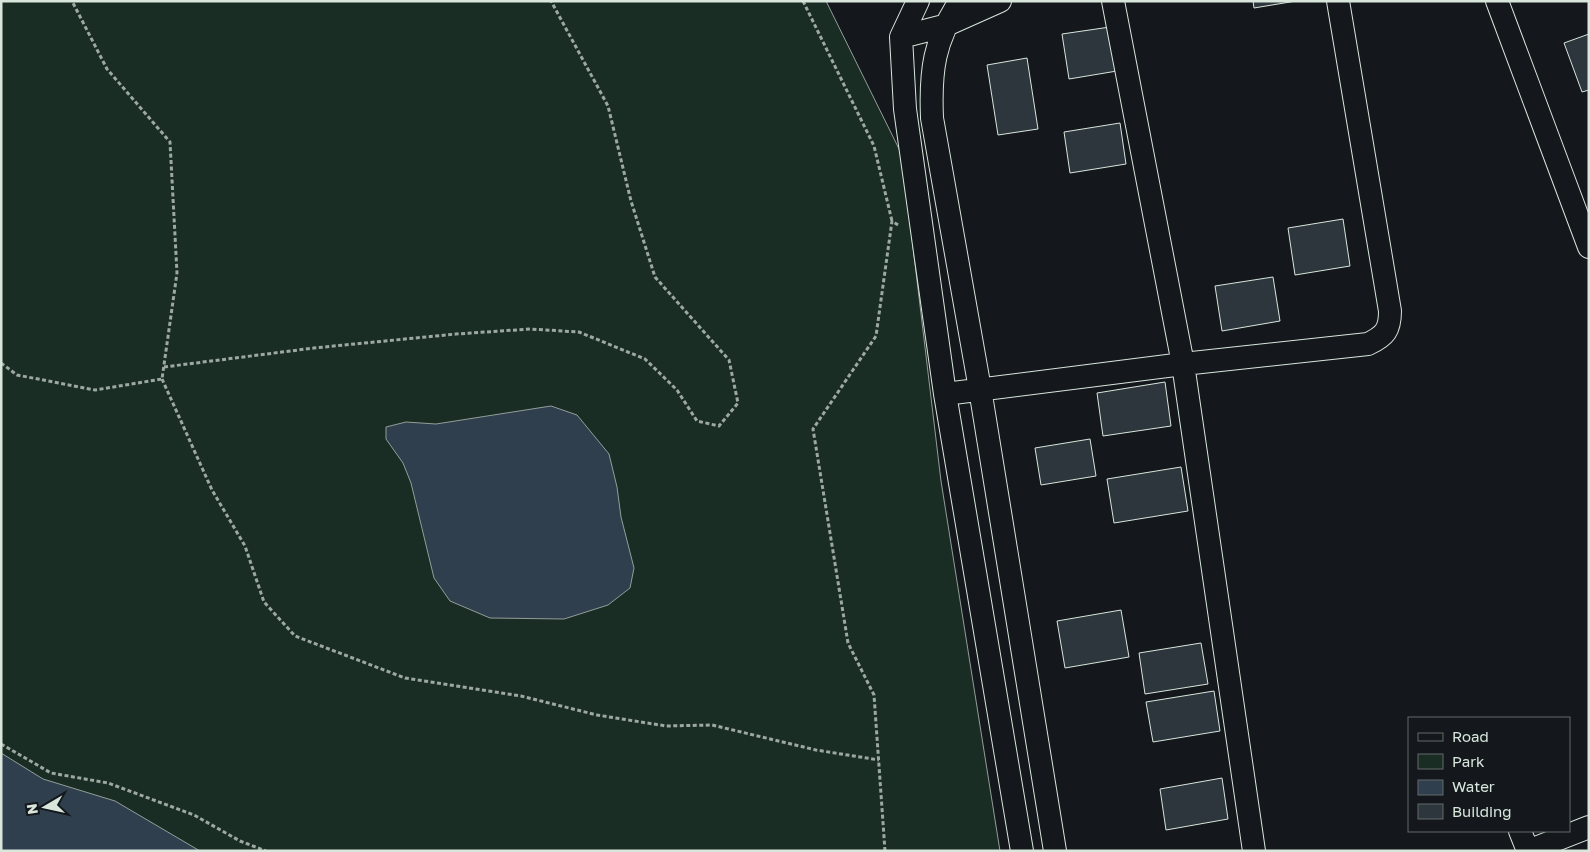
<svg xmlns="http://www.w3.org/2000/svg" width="1590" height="852" viewBox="0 0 1590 852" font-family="'Golos Text',sans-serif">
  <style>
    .green { fill: #1a2d24; stroke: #939e99 }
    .water { fill: #2f3f4d; stroke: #939e99 }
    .building { fill: #2c363c; stroke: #d8e6dc }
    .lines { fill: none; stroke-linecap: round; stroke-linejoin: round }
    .street-casing { stroke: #d8e6dc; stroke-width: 24 }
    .path { stroke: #9da8a2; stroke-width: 3; stroke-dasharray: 4 2.5; stroke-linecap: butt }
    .street { stroke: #14181c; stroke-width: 22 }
  </style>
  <rect width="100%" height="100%" fill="#14181c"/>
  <path class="green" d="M1,1H826L902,155L941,481L1000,851H1Z"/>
  <path class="water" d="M551,406L577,415L609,454L617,487L621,517L634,568L630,588L608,605L564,619L490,618L450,601L434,578L411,483L403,463L386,439V427L406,422L436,424Z
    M1,753L43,779L115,801L200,851H1Z"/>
  <path class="building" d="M1253,1H1296L1254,8Z
    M1110,27L1117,71L1069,79L1062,34Z
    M1589,34V90L1582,92L1564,43Z
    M1027,58L1038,129L998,135L987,65Z
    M1120,123L1126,164L1070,173L1064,132Z
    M1343,219L1350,266L1295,275L1288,228Z
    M1273,277L1280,321L1222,331L1215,286Z
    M1165,382L1171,426L1103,436L1097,393Z
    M1090,439L1096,476L1041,485L1035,448Z
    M1181,467L1188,511L1114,523L1107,479Z
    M1121,610L1129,657L1065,668L1057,621Z
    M1201,643L1208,684L1145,694L1139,653Z
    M1214,691L1220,731L1153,742L1146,702Z
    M1222,778L1228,819L1166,830L1160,789Z"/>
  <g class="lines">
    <g class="street-casing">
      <path id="street" d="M918,1L901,37L905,109L945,394L1022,851
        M960,1C934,41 930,70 932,118L980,389L1055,851
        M1113,1L1183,364L1254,851
        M1497,1L1589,247
        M901,37L944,26L1000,1
        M945,394L1183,364L1368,344C1385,336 1390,330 1390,311L1338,1
        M1520,831L1528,851
        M1528,851L1589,827"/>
    </g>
    <path class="path" d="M803,1L874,146L892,221
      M1,363L17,375L95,390L162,379L177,273L170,142L107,69L72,1
      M164,367L314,348L456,334L530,329L579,332L645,359L677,390L697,421L719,426L738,403L729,360L655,277L631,201L608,106L551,1
      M162,379L212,490L245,546L264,602L295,636L405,678L521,696L597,715L666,726L712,725L816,750L879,760
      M1,744L51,773L108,783L194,815L240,841L266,851
      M885,851L874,695L848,643L813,429L876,336L892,221L898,225"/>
    <use href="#street" class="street"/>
  </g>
  <rect width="1590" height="852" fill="none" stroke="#d8e6dc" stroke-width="5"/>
  <rect x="1408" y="717" width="162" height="115" fill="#14181c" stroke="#626a69"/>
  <rect x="1418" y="733" width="25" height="8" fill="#14181c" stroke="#626a69"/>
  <text x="1452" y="742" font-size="15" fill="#d8e6dc">Road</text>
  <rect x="1418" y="754" width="25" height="15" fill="#1a2d24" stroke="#626a69"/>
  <text x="1452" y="767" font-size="15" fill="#d8e6dc">Park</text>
  <rect x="1418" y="780" width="25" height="15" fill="#2f3f4d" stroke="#626a69"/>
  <text x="1452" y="792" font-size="15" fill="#d8e6dc">Water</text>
  <rect x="1418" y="804" width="25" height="15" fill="#2c363c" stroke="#626a69"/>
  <text x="1452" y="817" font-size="15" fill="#d8e6dc">Building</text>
  <g transform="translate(45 807) rotate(261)" stroke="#14181c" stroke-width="4" paint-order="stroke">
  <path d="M0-4L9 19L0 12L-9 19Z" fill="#d8e6dc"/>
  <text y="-8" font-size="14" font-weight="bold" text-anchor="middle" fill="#d8e6dc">N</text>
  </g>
</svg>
